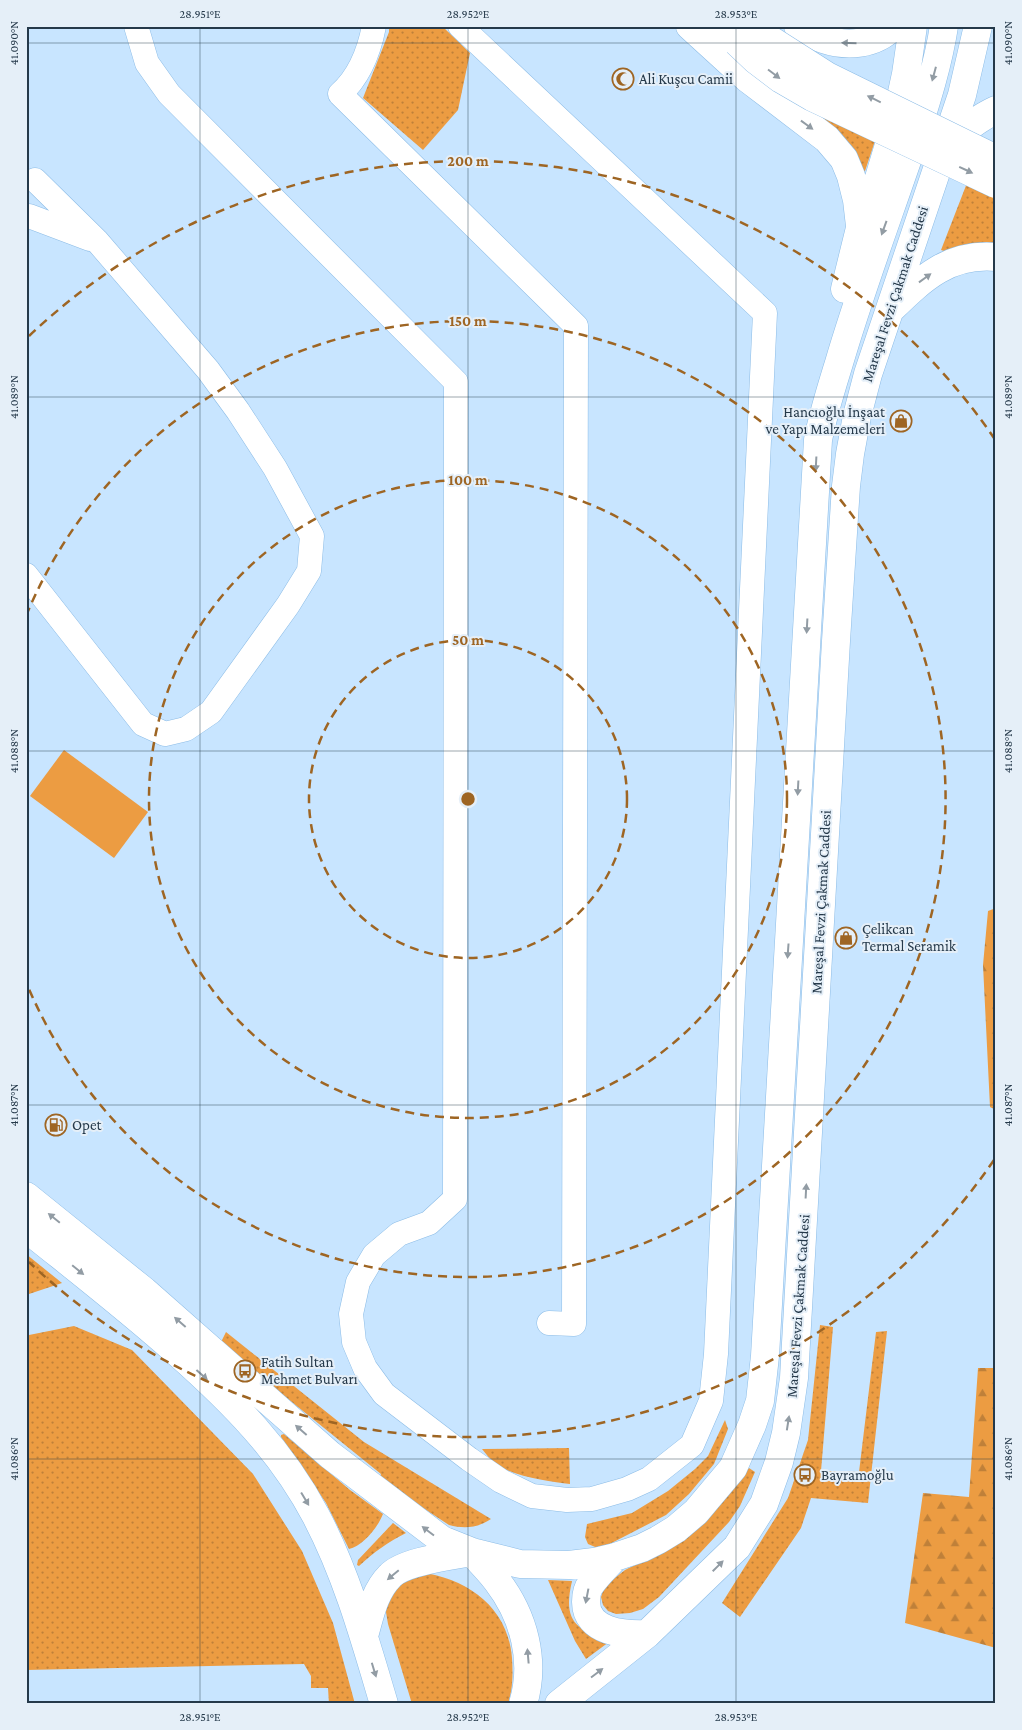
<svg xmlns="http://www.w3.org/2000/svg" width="1022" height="1730" viewBox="0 0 1022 1730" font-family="'Crimson Pro',serif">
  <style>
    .grass { fill: url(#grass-dots) }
    .forest { fill: url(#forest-firs) }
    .pitch { fill: #ec9c42 }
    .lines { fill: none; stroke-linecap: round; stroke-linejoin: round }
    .minor-casing { stroke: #8cbce6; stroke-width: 25 }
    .secondary-casing { stroke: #8cbce6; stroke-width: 29 }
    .primary-casing { stroke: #8cbce6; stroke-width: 29 }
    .minor { stroke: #fff; stroke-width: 24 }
    .secondary { stroke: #fff; stroke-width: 28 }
    .primary { stroke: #fff; stroke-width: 28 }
    .secondary-bridge-casing { stroke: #8cbce6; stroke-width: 29; stroke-linecap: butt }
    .secondary-bridge { stroke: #fff; stroke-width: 28 }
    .oneway { fill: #929ca4 }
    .ticks { fill: none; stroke: #25394a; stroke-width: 1; stroke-opacity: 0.45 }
    .ring { fill: none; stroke: #9e6523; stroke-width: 2.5; stroke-dasharray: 9 6 }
    .labels { text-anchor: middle; stroke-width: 4; stroke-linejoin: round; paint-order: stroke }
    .poi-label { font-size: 15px; fill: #25394a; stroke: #e5eff8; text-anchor: start }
    .street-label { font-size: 15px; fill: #25394a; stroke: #e5eff8 }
    .centre { fill: #9e6523; stroke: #e5eff8; stroke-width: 2.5 }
    .ring-label { font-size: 15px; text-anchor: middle; font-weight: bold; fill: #9e6523; stroke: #e5eff8; stroke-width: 4; stroke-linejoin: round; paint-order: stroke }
    .neatline { fill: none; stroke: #25394a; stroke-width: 2 }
    .ticks-label { font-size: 12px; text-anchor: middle; fill: #25394a }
  </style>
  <defs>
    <pattern id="grass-dots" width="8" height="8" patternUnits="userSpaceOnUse" patternTransform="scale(1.25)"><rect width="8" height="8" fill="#ec9c42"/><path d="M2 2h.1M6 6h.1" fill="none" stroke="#bf8039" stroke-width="1.8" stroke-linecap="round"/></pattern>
    <pattern id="forest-firs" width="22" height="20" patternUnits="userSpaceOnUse" patternTransform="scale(1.25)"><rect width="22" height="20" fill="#ec9c42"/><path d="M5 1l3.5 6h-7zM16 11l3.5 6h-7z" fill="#bf8039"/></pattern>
  </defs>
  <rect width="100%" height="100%" fill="#c8e5ff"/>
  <path class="grass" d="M389,26H442L470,53L458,110L423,150L363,98L389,32Z
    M808,104L876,138L865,171L863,172Z
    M967,183L996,197V245L969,244L947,252L941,250Z
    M26,1254L62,1283L26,1295Z
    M820,1325L833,1327L821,1471L859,1472L876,1332L887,1331L868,1503L811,1498L801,1528L740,1617L722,1603L788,1498L808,1440Z
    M74,1326L132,1350L253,1474L302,1551L333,1623L355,1704H329L328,1688H311V1676L304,1664L26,1670V1339L29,1335Z
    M226,1332L364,1442L491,1519C478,1528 464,1529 449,1525L379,1479L381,1474L220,1344Z
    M725,1420L728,1429L714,1464L689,1494L666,1515L600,1549L588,1544L585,1537L587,1524L632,1513L668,1491L695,1469L708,1456Z
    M284,1434L350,1490L383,1514C378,1527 363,1546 349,1549L326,1503L281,1437V1435Z
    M569,1448L570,1484C550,1482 510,1476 495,1463C490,1459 486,1454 482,1449Z
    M749,1468L755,1472L740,1506L729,1522L659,1597L643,1609L630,1613L616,1614L608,1611L603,1605L601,1597L604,1588L611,1581L625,1570L645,1560L706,1519Z
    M393,1523L406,1533C388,1542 374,1552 359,1566L357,1565L358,1560Z
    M420,1572C468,1579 508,1607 512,1658C513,1675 513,1688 508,1704H412L388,1624L385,1606L401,1578Z
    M548,1580L572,1581C563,1620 574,1628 609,1642L586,1659L575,1641Z"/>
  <path class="forest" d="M996,908V1110L990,1107L983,965L988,911Z
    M996,1342V1648L905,1623L923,1493L969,1497L978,1368H993Z"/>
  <path class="pitch" d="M64,750L148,812L114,858L30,796Z"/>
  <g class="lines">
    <g class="minor-casing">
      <path id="minor" d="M136,26L147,63L169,94L456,382L455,1199L429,1223L399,1234L374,1255L358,1282L351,1314L354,1342L365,1368L384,1394L469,1459L501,1481L532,1496L567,1500L592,1499L627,1489L649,1479L692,1445L711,1401L716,1354L765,313L460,26
        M374,26C369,52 360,76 340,94L576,326L574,1324L549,1323
        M29,216L90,239
        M26,575L143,724L165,734L186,729L211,712L288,605L309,571L312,536L275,468L238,411L208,370L97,241L35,180"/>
    </g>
    <g class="secondary-casing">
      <path id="secondary" d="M720,26L737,42"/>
    </g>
    <g class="primary-casing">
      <path id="primary" d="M690,26L747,78L827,139L844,159L851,176L857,200L860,226
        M798,26C806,30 815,36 823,39C847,47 875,45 893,26
        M946,147C961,132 976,119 996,110
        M845,289L860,228L879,178L895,125L906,74L913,26
        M892,308C923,278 949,253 996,257
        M26,1196L144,1291L330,1455L442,1540L472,1552L520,1564L569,1565L594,1562L615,1557L642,1548L658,1540L676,1529L696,1512L733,1468L752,1425L760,1401L765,1356L818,440C823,414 831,389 839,363C861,288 889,214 914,140C926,102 938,65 944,26
        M26,1228C77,1269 129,1309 178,1353C233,1402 281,1450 316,1516C347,1575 365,1640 384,1704
        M472,1552C480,1562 490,1571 497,1581C524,1616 536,1661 523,1704
        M615,1557C607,1566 598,1574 591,1584C587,1589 586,1596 586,1602C586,1632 624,1635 647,1634
        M364,1636C370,1615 374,1592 390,1576C404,1561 451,1556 472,1552
        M559,1704L647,1634L737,1547L764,1504L779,1462L786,1433L794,1378L836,641L846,486L850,454L857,416L868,374L962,95L978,26"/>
    </g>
    <use href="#minor" class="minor"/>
    <use href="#secondary" class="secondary"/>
    <use href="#primary" class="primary"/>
    <g class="secondary-bridge-casing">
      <path id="secondary-bridge" d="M754,26L766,37L827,76L996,159
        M737,42L756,60L781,79L812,97L996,184"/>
    </g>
    <use href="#secondary-bridge" class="secondary-bridge"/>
  </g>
  <defs><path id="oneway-solid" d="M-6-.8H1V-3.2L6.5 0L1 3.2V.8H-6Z" transform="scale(1.25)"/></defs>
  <g class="oneway">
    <use href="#oneway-solid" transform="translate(849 43) rotate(-178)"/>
    <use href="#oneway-solid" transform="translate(774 74) rotate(37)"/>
    <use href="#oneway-solid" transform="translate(934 74) rotate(105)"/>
    <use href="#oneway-solid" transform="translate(874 99) rotate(-154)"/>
    <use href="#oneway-solid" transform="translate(807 125) rotate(36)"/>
    <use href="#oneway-solid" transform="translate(966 170) rotate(25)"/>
    <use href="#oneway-solid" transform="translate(884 228) rotate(110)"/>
    <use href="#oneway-solid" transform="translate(925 278) rotate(-36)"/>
    <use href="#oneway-solid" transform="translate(816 464) rotate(93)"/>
    <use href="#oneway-solid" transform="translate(807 626) rotate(93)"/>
    <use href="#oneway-solid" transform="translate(798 788) rotate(93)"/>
    <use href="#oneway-solid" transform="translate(788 951) rotate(94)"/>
    <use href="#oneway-solid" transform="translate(806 1191) rotate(-87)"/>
    <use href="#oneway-solid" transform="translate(54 1218) rotate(-141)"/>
    <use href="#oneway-solid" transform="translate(78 1270) rotate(39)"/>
    <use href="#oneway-solid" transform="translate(180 1322) rotate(-139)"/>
    <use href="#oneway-solid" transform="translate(202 1375) rotate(42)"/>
    <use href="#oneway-solid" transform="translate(788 1423) rotate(-81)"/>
    <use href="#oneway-solid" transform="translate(301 1430) rotate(-139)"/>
    <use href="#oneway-solid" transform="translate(305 1499) rotate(59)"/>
    <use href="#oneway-solid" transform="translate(428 1531) rotate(-143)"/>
    <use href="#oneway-solid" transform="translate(718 1566) rotate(-45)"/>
    <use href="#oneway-solid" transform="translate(393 1575) rotate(140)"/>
    <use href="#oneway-solid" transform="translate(587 1596) rotate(101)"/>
    <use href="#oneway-solid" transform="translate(528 1656) rotate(-95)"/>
    <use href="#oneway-solid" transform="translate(374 1670) rotate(73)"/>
    <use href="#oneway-solid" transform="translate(597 1673) rotate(-37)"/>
  </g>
  <path class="ticks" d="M200,26V1704M468,26V1704M736,26V1704M26,43H996M26,397H996M26,751H996M26,1105H996M26,1459H996"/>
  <g class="ring">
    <circle cx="468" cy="799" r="159"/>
    <circle cx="468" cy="799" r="319"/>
    <path d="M26 616A478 478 0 1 1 26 982"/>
    <path d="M994 1160A638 638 0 0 1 29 1262M29 336A638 638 0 0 1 994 438"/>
  </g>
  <defs>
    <g id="mosque-ring" transform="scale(1.125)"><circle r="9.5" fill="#e5eff8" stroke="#9e6523" stroke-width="1.5"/><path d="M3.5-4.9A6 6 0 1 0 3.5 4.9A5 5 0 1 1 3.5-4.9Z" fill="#9e6523"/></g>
    <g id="shop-ring" transform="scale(1.125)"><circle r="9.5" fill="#e5eff8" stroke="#9e6523" stroke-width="1.5"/><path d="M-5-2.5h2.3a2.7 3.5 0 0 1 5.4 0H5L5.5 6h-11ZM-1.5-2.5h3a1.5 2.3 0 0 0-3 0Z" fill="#9e6523"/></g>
    <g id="fuel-ring" transform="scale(1.125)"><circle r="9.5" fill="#e5eff8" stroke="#9e6523" stroke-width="1.5"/><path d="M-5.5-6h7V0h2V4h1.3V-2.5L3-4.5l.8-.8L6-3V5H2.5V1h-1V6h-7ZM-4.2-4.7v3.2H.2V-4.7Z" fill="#9e6523"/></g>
    <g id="bus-ring" transform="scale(1.125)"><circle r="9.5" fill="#e5eff8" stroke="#9e6523" stroke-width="1.5"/><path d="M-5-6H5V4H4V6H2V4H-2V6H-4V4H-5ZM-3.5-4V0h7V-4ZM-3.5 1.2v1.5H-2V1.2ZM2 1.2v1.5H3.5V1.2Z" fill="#9e6523"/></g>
  </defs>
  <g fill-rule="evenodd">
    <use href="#mosque-ring" x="623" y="79"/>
    <use href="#shop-ring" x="901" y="421"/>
    <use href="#shop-ring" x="846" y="938"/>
    <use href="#fuel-ring" x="56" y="1125"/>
    <use href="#bus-ring" x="245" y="1371"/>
    <use href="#bus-ring" x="805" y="1475"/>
  </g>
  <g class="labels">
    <g class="poi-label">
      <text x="639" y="84">Ali Kuşcu Camii</text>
      <text x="885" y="417" text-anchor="end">Hancıoğlu İnşaat<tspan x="885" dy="17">ve Yapı Malzemeleri</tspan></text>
      <text x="862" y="934">Çelikcan<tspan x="862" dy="17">Termal Seramik</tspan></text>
      <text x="72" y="1130">Opet</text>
      <text x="261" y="1367">Fatih Sultan<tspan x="261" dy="17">Mehmet Bulvarı</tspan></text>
      <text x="821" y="1480">Bayramoğlu</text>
    </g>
    <g class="street-label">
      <text transform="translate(895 294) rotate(-72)" y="5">Mareşal Fevzi Çakmak Caddesi</text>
      <text transform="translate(821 902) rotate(-87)" y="5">Mareşal Fevzi Çakmak Caddesi</text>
      <text transform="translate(798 1306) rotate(-86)" y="5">Mareşal Fevzi Çakmak Caddesi</text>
    </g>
  </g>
  <circle cx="468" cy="799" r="8" class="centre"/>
  <g class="ring-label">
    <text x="468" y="166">200 m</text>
    <text x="468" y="326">150 m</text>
    <text x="468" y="485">100 m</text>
    <text x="468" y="645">50 m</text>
  </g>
  <rect width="1022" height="1730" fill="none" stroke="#e5eff8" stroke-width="55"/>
  <rect x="28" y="28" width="966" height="1674" class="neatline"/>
  <g class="ticks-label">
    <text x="200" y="18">28.951°E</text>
    <text x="468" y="18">28.952°E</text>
    <text x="736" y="18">28.953°E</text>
    <text transform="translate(14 43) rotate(-90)" y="4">41.090°N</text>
    <text transform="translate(1008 43) rotate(-90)" y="4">41.090°N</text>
    <text transform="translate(14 397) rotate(-90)" y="4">41.089°N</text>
    <text transform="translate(1008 397) rotate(-90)" y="4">41.089°N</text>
    <text transform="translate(14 751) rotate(-90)" y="4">41.088°N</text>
    <text transform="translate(1008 751) rotate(-90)" y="4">41.088°N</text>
    <text transform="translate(14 1105) rotate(-90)" y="4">41.087°N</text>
    <text transform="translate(1008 1105) rotate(-90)" y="4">41.087°N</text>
    <text transform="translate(14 1459) rotate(-90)" y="4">41.086°N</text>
    <text transform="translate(1008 1459) rotate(-90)" y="4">41.086°N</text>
    <text x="200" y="1721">28.951°E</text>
    <text x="468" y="1721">28.952°E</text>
    <text x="736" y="1721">28.953°E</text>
  </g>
</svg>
